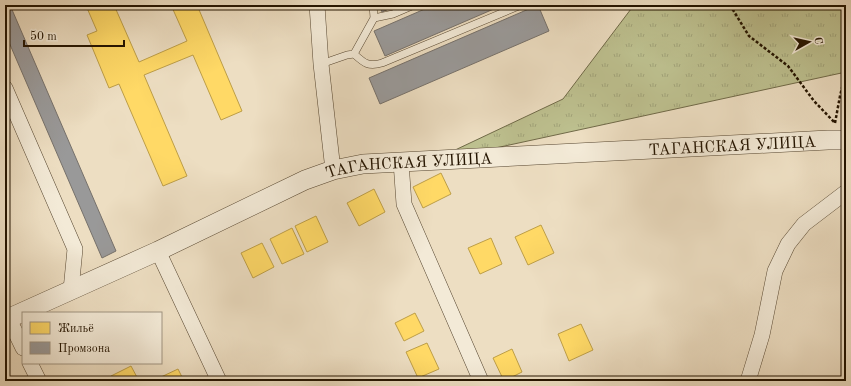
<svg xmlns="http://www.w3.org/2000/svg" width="851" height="386" viewBox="0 0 851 386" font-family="'Old Standard TT',serif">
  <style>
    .grass { fill: url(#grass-tufts); stroke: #706a48 }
    .homes { fill: #ffd966; stroke: #bd9e47 }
    .industry { fill: #999; stroke: #76716b }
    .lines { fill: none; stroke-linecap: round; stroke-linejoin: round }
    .service-casing { stroke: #564630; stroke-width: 8 }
    .minor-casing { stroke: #564630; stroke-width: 16 }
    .tertiary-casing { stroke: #564630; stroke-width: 20 }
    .path { stroke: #241400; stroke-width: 2.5; stroke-dasharray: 3 2; stroke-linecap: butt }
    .service { stroke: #f3ead7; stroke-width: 7 }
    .minor { stroke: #f3ead7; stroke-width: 15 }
    .tertiary { stroke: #f3ead7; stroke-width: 19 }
    .labels { text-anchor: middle; stroke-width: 4; stroke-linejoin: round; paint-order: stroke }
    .street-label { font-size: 16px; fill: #241400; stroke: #f3ead7 }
  </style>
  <defs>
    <pattern id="grass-tufts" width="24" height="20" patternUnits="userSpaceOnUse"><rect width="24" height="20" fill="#bdc08f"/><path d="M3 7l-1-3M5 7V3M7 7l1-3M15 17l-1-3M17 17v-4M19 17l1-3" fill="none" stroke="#a2a47a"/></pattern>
  </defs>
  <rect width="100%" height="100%" fill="#eddec2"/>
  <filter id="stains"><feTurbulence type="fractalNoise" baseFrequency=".005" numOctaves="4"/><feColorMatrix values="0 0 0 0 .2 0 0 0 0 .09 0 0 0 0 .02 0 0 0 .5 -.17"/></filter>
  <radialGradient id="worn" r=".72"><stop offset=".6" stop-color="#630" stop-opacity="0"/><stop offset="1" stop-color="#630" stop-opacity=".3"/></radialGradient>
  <path class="grass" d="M634,5H846V72L454,157L453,151L563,99Z"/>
  <path class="homes" d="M94,5H114L139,62L187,41L171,5H197L242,111L221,120L193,55L144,75L187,176L163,186L119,84L109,88L87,35L97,31L87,8Z
    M441,173L451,194L423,208L413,187Z
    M374,189L385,212L359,226L347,203Z
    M316,216L328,242L307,252L295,226Z
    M541,225L554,253L528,265L515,237Z
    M292,228L304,254L282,264L270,239Z
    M491,238L502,264L480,274L468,248Z
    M262,243L274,267L253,278L241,253Z
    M415,313L424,331L404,341L395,323Z
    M581,324L593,350L569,361L558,334Z
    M427,343L439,369L418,378L406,352Z
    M512,349L522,372L504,381L493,358Z
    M131,366L139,381H114L111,376Z
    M178,369L184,381H163L161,377Z"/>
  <path class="industry" d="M5,5H10L116,251L102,258L5,33Z
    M379,5H398L382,12Z
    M434,5H503L385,56L374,31Z
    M538,5L549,31L380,104L369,78Z"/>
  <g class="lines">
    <g class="service-casing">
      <path id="service" d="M374,18L393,14L414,5
        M354,54L374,18L373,5
        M321,64L347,55L354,54C364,63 368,67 382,63L521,5"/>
    </g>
    <g class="minor-casing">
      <path id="minor" d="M317,5L321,64L333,170
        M5,88L75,249L71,290
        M401,162L404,204L481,381
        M158,251L219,381
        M9,319L23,348
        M30,363L39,381
        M748,381L762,335L775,271L788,244L804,224L846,192"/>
    </g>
    <g class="tertiary-casing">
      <g id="tertiary">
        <path id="s1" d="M5,320L158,251L305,180L333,170L363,164L401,162L828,140H846"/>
      </g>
    </g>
    <path class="path" d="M730,5L749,36L788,66L814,101L835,123
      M835,123L840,96L846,71"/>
    <use href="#service" class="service"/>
    <use href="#minor" class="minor"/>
    <use href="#tertiary" class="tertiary"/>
  </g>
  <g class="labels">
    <g class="street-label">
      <text dy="6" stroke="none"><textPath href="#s1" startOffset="761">ТАГАНСКАЯ УЛИЦА</textPath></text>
      <text dy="6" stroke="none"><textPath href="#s1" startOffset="437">ТАГАНСКАЯ УЛИЦА</textPath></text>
    </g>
  </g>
  <rect width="851" height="386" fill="none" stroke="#eddec2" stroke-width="20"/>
  <rect x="6" y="6" width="839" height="374" fill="none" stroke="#241400" stroke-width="2"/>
  <rect x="10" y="10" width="831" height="366" fill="none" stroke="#241400"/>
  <rect x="22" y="312" width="140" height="52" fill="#f3ead7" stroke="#a09481"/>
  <rect x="30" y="322" width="20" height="12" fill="#ffd966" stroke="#a09481"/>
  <text x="58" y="332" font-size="12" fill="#241400">Жильё</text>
  <rect x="30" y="342" width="20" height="12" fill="#999999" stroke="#a09481"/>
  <text x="58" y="352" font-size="12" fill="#241400">Промзона</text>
  <g transform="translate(809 42) rotate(82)" stroke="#f3ead7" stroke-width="3" paint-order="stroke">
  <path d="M0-3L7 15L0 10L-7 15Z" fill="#241400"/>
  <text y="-6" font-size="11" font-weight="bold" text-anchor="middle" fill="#241400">С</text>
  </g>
  <path d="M24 40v6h100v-6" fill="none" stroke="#241400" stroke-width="2"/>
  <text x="30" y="40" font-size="12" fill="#241400" stroke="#f3ead7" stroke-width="3" paint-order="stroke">50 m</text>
  <rect width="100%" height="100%" filter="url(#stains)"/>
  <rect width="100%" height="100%" fill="url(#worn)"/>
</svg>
